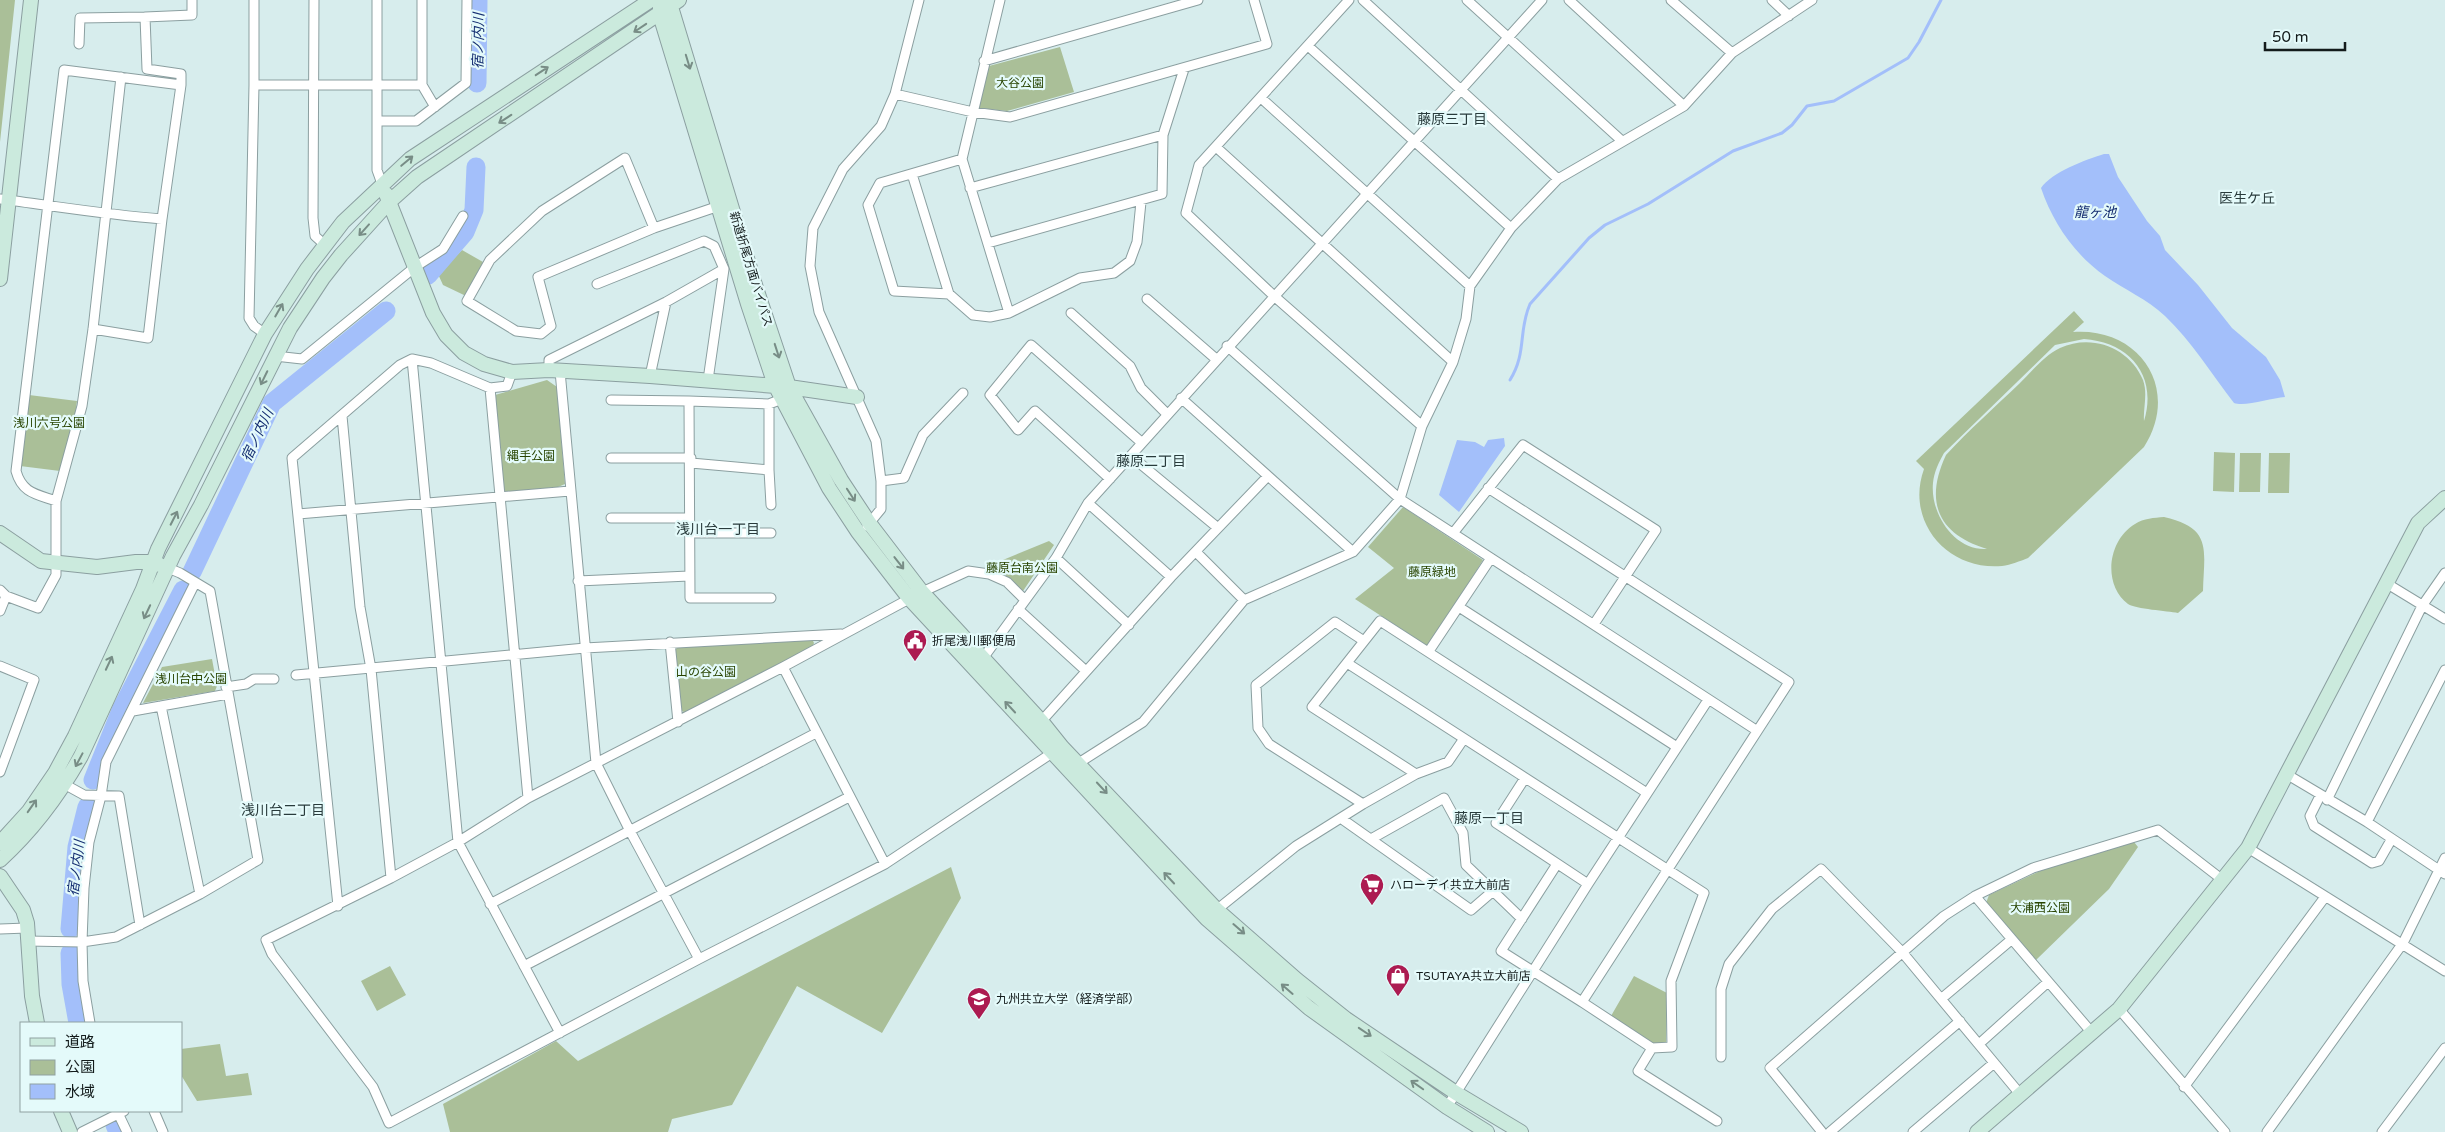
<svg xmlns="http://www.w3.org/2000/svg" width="2445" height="1132" viewBox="0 0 2445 1132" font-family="'Varela Round','Noto Sans JP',sans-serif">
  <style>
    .green { fill: #aabf98; fill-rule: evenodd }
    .water { fill: #a3bffa }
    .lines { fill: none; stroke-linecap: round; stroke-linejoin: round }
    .stream { stroke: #a3bffa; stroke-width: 3 }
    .river { stroke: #a3bffa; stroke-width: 19 }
    .street-casing { stroke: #8b9fa0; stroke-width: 11 }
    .secondary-casing { stroke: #8b9fa0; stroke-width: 16 }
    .street { stroke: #fff; stroke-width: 9 }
    .secondary { stroke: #cbeadd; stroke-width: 14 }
    .oneway { stroke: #788d86 }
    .labels { text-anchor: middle; stroke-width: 4.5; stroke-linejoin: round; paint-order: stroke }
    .park-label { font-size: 12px; fill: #284400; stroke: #e4fafa }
    .street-label { font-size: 12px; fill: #131b1b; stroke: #e4fafa }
    .poi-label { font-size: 12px; fill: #131b1b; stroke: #e4fafa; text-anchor: start }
    .water-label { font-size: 14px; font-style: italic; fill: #162f72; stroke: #e4fafa }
    .neighbourhood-label { font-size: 14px; fill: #293b3c; stroke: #e4fafa }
  </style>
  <rect width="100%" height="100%" fill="#d7eded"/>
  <path class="green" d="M0,0H15L0,142Z
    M1060,47L1074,92L1007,111L979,108L989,66Z
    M462,250L483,262L466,296L443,285L438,274Z
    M2074,311L2084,322L2073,332C2140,327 2181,389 2144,447L2028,558C2020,561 2011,565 2002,566C1947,571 1905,521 1924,469L1916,461ZM2084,339C2129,342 2158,375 2144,421C2143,408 2148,394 2143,380C2130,348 2092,333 2060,348C2045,355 2032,371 2020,383C1995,407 1969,430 1946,455C1924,502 1938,534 1987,549C1954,551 1930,513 1933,483C1934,472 1939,462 1944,453L2055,345Z
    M547,380L557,387L565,484L558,487L505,492L502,490L495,395Z
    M29,395L77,401L75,416L60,471L20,466Z
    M2214,452L2235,453L2234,492L2213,491Z
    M2240,453H2261L2260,492H2239Z
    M2269,453H2290L2289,493H2268Z
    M1403,507L1483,560L1429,647L1355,599L1394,568L1368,547Z
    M2164,517C2213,528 2204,550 2203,591L2178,613C2167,611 2136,609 2128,604C2102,584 2108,540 2135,524C2144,518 2154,518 2164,517Z
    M1049,541L1054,545L1023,591L1002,572L986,567Z
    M812,639L814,643L812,648L685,713L681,710L675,650L679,646Z
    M212,659L217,686L215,691L143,703L162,667Z
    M2134,842L2138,847L2109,889L2036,960L1986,903L1989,895L2042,870Z
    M951,867L961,898L882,1033L797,986L732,1105L672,1119L668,1132H450L443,1104L556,1041L578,1061Z
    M390,966L406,995L377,1011L361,981Z
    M1634,976L1667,993L1666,1043L1654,1044L1611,1016Z
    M220,1044L226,1076L248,1073L252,1095L197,1101L181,1075V1049Z"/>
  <path class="water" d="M2104,154H2109L2118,177L2147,221L2160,236L2165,250L2198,285L2232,328L2266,357L2280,380L2285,397C2271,398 2245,407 2234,403C2211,373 2192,342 2165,316C2147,299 2125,290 2105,276C2074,254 2053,223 2041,188C2052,172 2085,160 2104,154Z
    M1504,438L1505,446L1459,512L1439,495L1457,440L1475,442L1484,447L1488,440Z"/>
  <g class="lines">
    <path class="stream" d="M1510,380C1527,353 1518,331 1530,304L1589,238L1605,225L1648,204L1733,151L1782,133L1792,125L1807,106L1834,101L1908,58L1919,42L1941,0"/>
    <path class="river" d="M477,83L478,0
      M428,275L465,232L474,210L476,167
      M192,572L272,403L386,311
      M93,780L122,708L183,590
      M70,929L77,847L87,807
      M70,953L71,984L78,1023
      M115,1125L118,1132"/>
    <g class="street-casing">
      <path id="street" d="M254,0V85L249,318L254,326L265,334
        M314,0L313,218L315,236L325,245
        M377,0V170L382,184
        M422,0V85L435,107
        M1000,0L962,159L1009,313
        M1349,0L1199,165L1186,213L1274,296L1422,426
        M1363,0L1558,179
        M1467,0L1622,141
        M1569,0L1684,106
        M1671,0L1732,53
        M1772,0L1789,16
        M79,44L80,18L145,17
        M1308,46L1511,228
        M984,61L1198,0
        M181,85V74L147,69L145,17L192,15V0
        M254,85H422
        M895,94L973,112L1010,117L1267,44L1254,0
        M1261,98L1470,286
        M377,121H416L466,83L467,0
        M1216,147L1453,362
        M962,159L880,183L868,205L894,291L949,294L973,315L990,317L1009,313L1080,278L1114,273L1130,261L1137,242L1141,202
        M912,174L949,294
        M970,188L1163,135
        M0,199C54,206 108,215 162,219L181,85L64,70L16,471C22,493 36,494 56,501
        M654,228L625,158L542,211L490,260L467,301L516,331L541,334L551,326L538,277L654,228L719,206
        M988,243L1162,194L1163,135L1184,69
        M597,284L704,241L714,246L724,269
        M1147,299L1216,359
        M1071,313L1130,366L1141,388L1167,414
        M93,329L148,338L162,219
        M1227,346L1400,499L1756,730
        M275,356L302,359L415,267L443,249L463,216
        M412,359L458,842L560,1033
        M549,370V360L666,302L724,269L708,380
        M560,371L596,763L630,831L699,959
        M650,376L666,302
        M490,388L528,798
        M1181,398L1353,552
        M611,400L689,401
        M769,404V470L771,505
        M342,416L360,607L371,669L391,878
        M1131,456L1218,528
        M611,458H691
        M691,463L769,470
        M1110,479L1035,411L1018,430L990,395L1031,345L1141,442
        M881,481L904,478L923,435L963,393
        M1488,488L1789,682L1582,1002L1501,951L1557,864
        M1088,503L1171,577
        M298,514L570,491
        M611,518H689
        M867,526L881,509V481L876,441L819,312L810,266L813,228L843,169L881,126L895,94L919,0
        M1454,532L1523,445L1656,530L1594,624
        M689,533H771
        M1197,553L1244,600
        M1056,558L1129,625
        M578,581L689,576
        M2386,583L2445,619
        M0,590L6,596L38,608L56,575V501L82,406L93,329L121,77
        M771,598H690L689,401L769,404L782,399
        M1025,600L1007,582L989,574L968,571L922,592L783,667L528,798L458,842L391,878L266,940L272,954L373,1087L389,1123L699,959L885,864L1055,751
        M1459,607L1677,747
        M1018,609L1086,671
        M0,611L6,596
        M1364,641L1335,622L1256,685L1258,728L1269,744L1363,804L1416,774L1448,762L1463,740
        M670,642L678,722
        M1429,651L1491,558
        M981,661L1056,558L1088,503L1542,0
        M1347,663L1704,893L1671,981L1672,1047L1652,1048L1582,1002
        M0,666L34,680L0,772
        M783,667L885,864
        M296,675L585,648L841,634
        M226,687L246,684L254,679H274
        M161,706L200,894
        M133,711L228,694
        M1038,725L1171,577L1267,477
        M1074,766L1143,722L1244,600L1353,552L1400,499L1422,426L1453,362L1466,319L1470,286L1511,228L1558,179L1684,106L1732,53L1812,0
        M1416,774L1312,707L1380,621L1647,793
        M2288,775L2367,822L2445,874
        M1525,778L1496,823L1588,884
        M64,784L84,795L119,796L140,925
        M2320,796L2310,816L2314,826L2372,863L2379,861L2391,840
        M2327,800L2422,606L2445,573
        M1342,819L1471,910L1493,891
        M2367,822L2445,670
        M1371,839L1444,798L1463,833L1466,865L1522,919
        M2248,848L2445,971
        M1975,896L2093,1034
        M490,904L816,733
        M338,906L292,458L400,365L412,359L431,363L490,388L507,386L512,372
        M1214,912L1296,846L1363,804
        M0,929L27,928
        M27,941L82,942L116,937L200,894L258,860L210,591L180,573L168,568
        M524,966L849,797
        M1941,999L2011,940
        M2119,1009L2225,1132
        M90,1023L83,981L82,942L84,888L89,842L101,796L106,762L195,583
        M1979,1044L2048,982
        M1652,1048L1638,1071L1717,1121
        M1721,1057V989L1729,964L1772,909L1821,869L1902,952L2020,1094
        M2184,1087L2325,897
        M1447,1107L1588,884L1708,700
        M117,1111L127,1132
        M154,1111L163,1132
        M82,1132L124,1111
        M1822,1132L1770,1068L1944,916L1975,896L2033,868L2158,830L2224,881
        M1830,1132L1960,1021
        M1913,1132L1994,1063
        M2267,1132L2403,943L2445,858
        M2382,1132L2445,1048"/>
    </g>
    <g class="secondary-casing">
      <path id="secondary" d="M660,0V15L748,304L775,385L829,488L858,532L909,598L1207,919L1309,1008L1447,1107L1487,1132
        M666,0L671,7L756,288L789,387L841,480L870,524L922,592L1042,722L1062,747L1217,910L1297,980L1346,1019L1456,1093L1521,1132
        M386,194L433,313L446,335L464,353L484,364L512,372L549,370L650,376L789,387L857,397
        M0,279L31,0
        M0,533L41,561L97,567L136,562H153L160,565
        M0,843L29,811L55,773L75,736L143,589L158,549L265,334L307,269L343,222L410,159L651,0
        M0,860C33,830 59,795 81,756L173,556L201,505L290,328L323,278L341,255L389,202L417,177L679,0
        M0,876L23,910L27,923L32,996L37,1023
        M61,1111L70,1132
        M1977,1132L2119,1009L2248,848L2418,523L2445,498"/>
    </g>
    <use href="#street" class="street"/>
    <use href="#secondary" class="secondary"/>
  </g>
  <defs><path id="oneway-shaft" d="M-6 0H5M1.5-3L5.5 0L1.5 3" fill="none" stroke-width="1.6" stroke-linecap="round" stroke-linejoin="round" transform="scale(1.25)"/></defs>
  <g class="oneway">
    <use href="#oneway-shaft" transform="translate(640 28) rotate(146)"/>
    <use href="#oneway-shaft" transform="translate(688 62) rotate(73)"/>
    <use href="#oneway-shaft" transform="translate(542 71) rotate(-33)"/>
    <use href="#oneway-shaft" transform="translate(505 119) rotate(147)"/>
    <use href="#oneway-shaft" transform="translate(407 161) rotate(-40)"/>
    <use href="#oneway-shaft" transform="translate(364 230) rotate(132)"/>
    <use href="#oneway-shaft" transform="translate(279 310) rotate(-60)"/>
    <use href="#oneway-shaft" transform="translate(777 351) rotate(72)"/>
    <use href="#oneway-shaft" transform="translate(264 378) rotate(116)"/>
    <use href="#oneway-shaft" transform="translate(851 495) rotate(57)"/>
    <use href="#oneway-shaft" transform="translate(174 518) rotate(-63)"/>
    <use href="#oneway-shaft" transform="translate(899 563) rotate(52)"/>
    <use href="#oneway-shaft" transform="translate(147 612) rotate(115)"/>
    <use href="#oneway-shaft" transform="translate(109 663) rotate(-65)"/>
    <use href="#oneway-shaft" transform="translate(1010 707) rotate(-133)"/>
    <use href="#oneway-shaft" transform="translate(79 760) rotate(118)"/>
    <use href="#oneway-shaft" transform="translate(1102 788) rotate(47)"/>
    <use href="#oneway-shaft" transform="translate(32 806) rotate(-55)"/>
    <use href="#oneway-shaft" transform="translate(1169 878) rotate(-133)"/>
    <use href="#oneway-shaft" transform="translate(1239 929) rotate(41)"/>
    <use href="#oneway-shaft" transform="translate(1287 989) rotate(-139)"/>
    <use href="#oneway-shaft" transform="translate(1365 1032) rotate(34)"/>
    <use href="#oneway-shaft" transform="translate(1417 1085) rotate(-145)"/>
  </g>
  <defs>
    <g id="civic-pin" transform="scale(1.25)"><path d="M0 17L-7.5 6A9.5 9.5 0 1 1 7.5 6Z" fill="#ac1b51" stroke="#e4fafa"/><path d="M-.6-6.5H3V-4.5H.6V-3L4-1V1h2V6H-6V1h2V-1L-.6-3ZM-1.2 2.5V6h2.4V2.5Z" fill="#fff"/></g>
    <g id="supermarket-pin" transform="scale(1.25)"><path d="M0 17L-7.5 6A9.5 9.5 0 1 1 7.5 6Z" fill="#ac1b51" stroke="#e4fafa"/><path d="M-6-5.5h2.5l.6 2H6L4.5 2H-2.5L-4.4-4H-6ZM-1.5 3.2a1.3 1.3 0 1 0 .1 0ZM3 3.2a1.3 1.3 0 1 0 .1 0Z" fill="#fff"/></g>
    <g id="shop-pin" transform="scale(1.25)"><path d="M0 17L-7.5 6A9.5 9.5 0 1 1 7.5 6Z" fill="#ac1b51" stroke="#e4fafa"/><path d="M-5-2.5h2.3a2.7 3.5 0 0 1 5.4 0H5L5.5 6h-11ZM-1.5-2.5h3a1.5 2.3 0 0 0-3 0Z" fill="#fff"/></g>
    <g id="university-pin" transform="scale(1.25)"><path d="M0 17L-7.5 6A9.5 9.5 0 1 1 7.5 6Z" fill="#ac1b51" stroke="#e4fafa"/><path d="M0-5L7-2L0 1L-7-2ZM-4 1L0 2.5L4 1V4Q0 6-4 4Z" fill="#fff"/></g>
  </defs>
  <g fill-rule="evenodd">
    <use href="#civic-pin" x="915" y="641"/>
    <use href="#supermarket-pin" x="1372" y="885"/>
    <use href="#shop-pin" x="1398" y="976"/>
    <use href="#university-pin" x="979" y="999"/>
  </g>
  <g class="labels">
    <g class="park-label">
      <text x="1020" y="87">大谷公園</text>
      <text x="49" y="427">浅川六号公園</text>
      <text x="531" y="460">縄手公園</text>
      <text x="1022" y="572">藤原台南公園</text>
      <text x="1432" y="576">藤原緑地</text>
      <text x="706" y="676">山の谷公園</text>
      <text x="191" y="683">浅川台中公園</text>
      <text x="2040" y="912">大浦西公園</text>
    </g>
    <g class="street-label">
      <text transform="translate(751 269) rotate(73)" y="4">新道折尾方面バイパス</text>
    </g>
    <g class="poi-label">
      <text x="932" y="645">折尾浅川郵便局</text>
      <text x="1390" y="889">ハローデイ共立大前店</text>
      <text x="1416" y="980">TSUTAYA共立大前店</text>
      <text x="996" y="1003">九州共立大学（経済学部）</text>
    </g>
    <g class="water-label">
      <text transform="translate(478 41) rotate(-89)" y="5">宿ノ内川</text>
      <text x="2095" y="217">龍ヶ池</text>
      <text transform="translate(257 435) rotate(-65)" y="5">宿ノ内川</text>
      <text transform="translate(76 868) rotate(-83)" y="5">宿ノ内川</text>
    </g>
    <g class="neighbourhood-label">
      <text x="1452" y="124">藤原三丁目</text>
      <text x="2247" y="203">医生ケ丘</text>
      <text x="1151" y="466">藤原二丁目</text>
      <text x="718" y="534">浅川台一丁目</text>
      <text x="283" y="815">浅川台二丁目</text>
      <text x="1489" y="823">藤原一丁目</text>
    </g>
  </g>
  <rect x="20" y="1022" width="162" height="90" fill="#e4fafa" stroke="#90a1a1"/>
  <rect x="30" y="1038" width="25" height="8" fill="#cbeadd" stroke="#90a1a1"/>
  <text x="65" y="1047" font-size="15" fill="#131b1b">道路</text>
  <rect x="30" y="1060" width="25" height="15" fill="#aabf98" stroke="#90a1a1"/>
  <text x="65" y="1072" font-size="15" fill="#131b1b">公園</text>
  <rect x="30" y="1084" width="25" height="15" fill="#a3bffa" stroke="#90a1a1"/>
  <text x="65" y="1097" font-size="15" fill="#131b1b">水域</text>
  <path d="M2265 42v8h80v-8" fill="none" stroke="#131b1b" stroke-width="2.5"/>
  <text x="2272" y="42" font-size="15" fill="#131b1b" stroke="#e4fafa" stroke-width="4" paint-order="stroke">50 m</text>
</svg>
